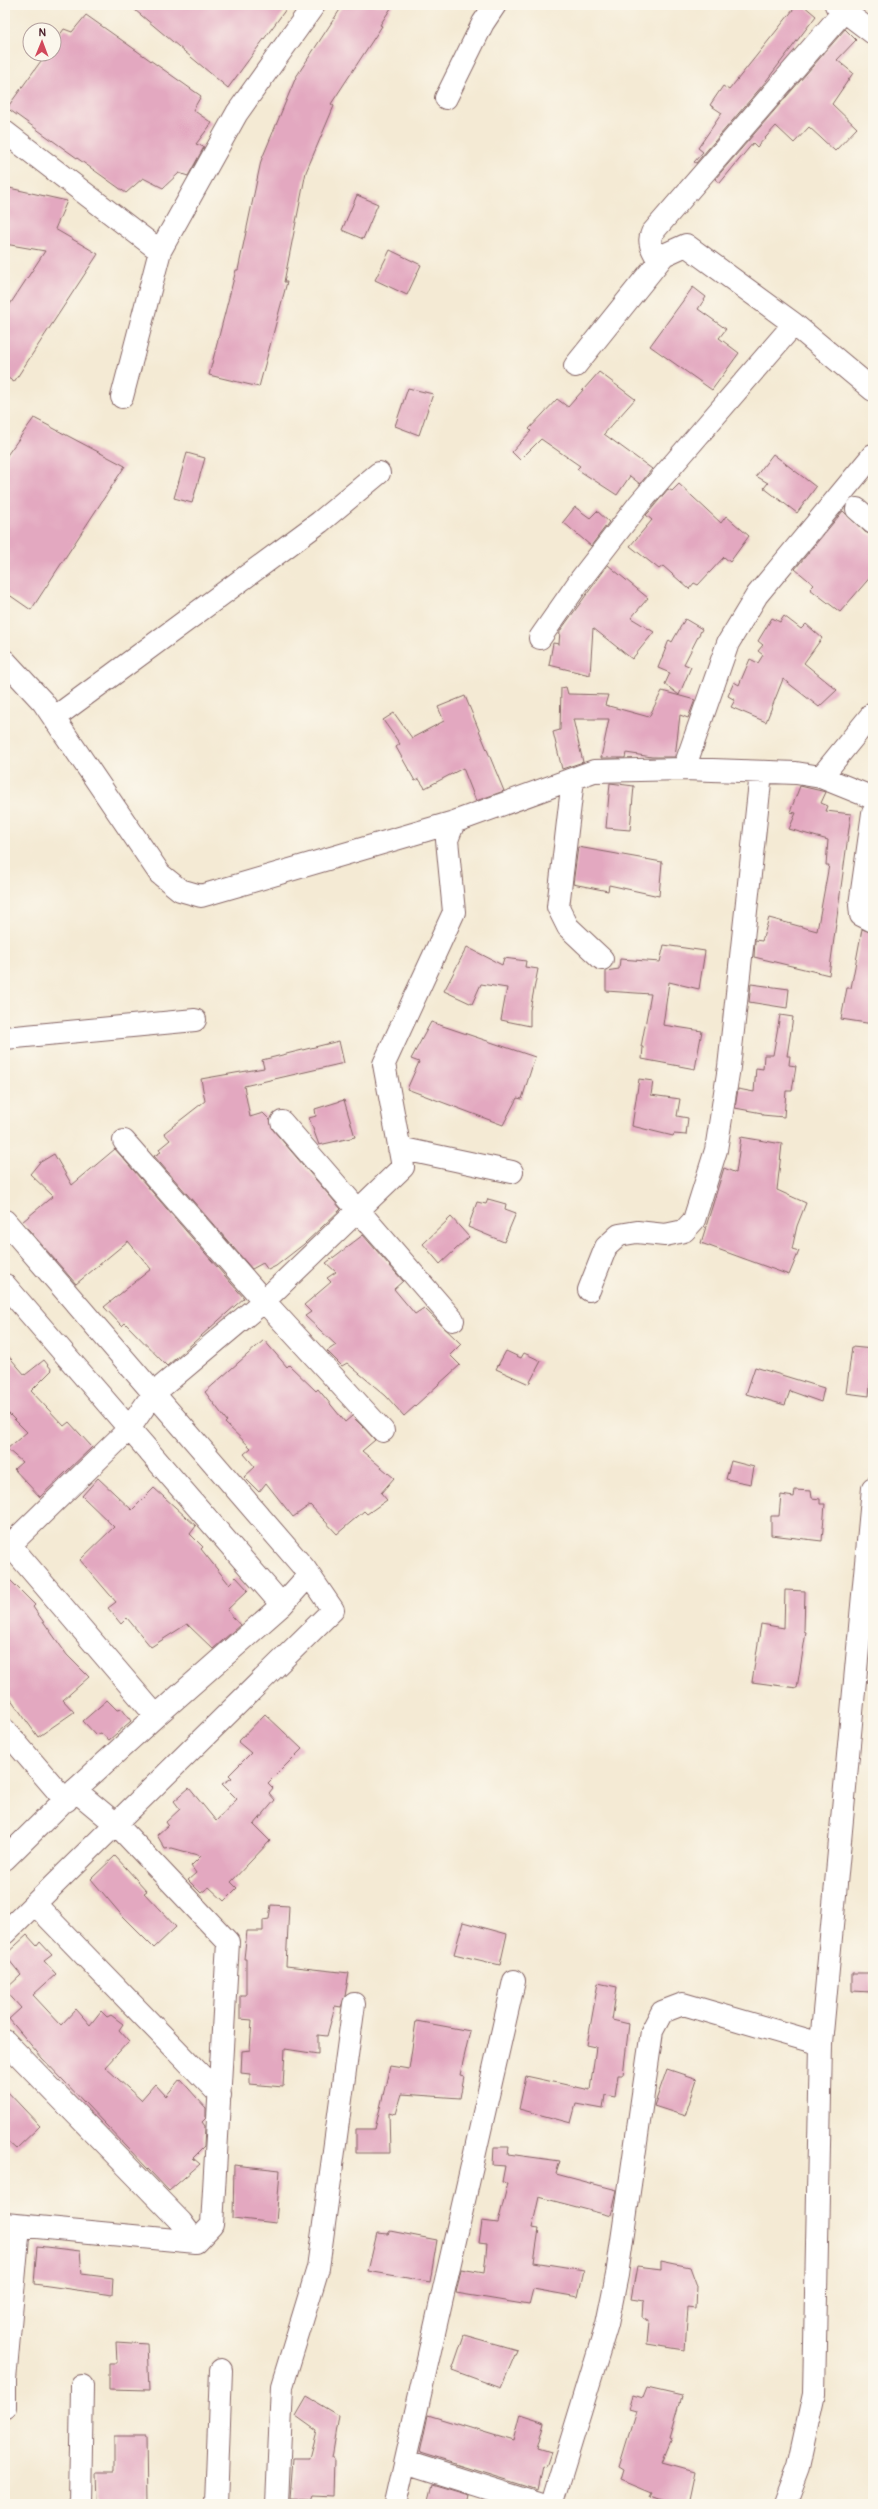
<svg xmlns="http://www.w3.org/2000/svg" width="878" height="2509" viewBox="0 0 878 2509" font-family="Pangolin,sans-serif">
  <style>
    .building { fill: #e3a8c0 }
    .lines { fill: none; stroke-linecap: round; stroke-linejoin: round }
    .minor-casing { stroke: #866666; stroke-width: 24 }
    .minor { stroke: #fff; stroke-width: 22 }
  </style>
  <rect width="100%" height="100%" fill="#fbf7ec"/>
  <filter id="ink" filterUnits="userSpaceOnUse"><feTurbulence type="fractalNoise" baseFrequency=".025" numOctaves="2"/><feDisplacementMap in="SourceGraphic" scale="8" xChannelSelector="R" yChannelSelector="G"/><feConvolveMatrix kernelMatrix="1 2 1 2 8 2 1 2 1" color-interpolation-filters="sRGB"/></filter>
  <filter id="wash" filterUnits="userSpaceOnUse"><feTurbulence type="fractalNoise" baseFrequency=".012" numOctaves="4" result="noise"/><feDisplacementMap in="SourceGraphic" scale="16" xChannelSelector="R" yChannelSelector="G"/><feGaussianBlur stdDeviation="0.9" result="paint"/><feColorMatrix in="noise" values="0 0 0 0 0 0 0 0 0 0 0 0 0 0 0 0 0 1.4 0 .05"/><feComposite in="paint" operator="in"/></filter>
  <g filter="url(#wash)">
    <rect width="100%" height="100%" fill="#f4ead4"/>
    <g id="blocks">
      <path class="building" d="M129,5H289L228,88Z
        M343,5H393L380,25L382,26L331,104L334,106L306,172L284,282H287L259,387L209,375L236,270H238L261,161L296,77Z
        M797,5H803L816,16L763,85L696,163L694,162L703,152L698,148L722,113L710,105L723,86L729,90Z
        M86,15L201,96L193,110L212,123L196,144L204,147L188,176L179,173L163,188L143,178L126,193L7,108L46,54H54V43L64,29L72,32Z
        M845,29L856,40L837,60L853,73L832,104L857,128L835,151L809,127L794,143L776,126L757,147L753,143L720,183L715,179Z
        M5,187L67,201L55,229L98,254L14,382L5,376V312L45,251L5,244Z
        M357,195L378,204L363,239L342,230Z
        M390,250L421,265L407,295L375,280Z
        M693,287L706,297L698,309L726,329L719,338L739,353L712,390L650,346Z
        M599,372L635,399L604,434L652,469L640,484L630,476L617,495L583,473L577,469L580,466L541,439L520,460L512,452L531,431L529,429L557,399L568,407Z
        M408,388L433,394L419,435L395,426Z
        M34,418L125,466L31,610L5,592V458Z
        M187,453L205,458L192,503L174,498Z
        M773,454L816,487L797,513L764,488L768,483L756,476Z
        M679,484L721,523L726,516L749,536L730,562L724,557L698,585L694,583L689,589L663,566L659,569L630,546L652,520L646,515L649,512L668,489L672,491Z
        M575,507L590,518L597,511L609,522L591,546L563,522Z
        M843,511L865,532L873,536V574L840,612L810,589L814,585L795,569Z
        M608,565L648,598L631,618L654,632L632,659L593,628L590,675L549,665L553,643L559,644L560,631Z
        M784,616L801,629L806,624L822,638L804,663L837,690L819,707L783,679L766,722L731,707L735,700L728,696L734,682L739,685L750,659L758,663L763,655L758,651L763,645L758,641L772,618L780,622Z
        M685,619L702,629L684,664L691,667L679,695L665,684L670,673L658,668L669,640L672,642Z
        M566,687L568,694L608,695L605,705L649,717L662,691L695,700L688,718L680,715L675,757H652L626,753L625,758H601L609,719H573L583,762L562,769L553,732L560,730L561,688Z
        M465,696L504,791L476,801L463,768L425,788L419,779L415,781L396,747L400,744L383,720L394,713L412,738L444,721L438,707Z
        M610,783L634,786L630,830L606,828Z
        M800,786L826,792L821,803L828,806L826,811L851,814L829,975L754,957L755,940L762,941L769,918L817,931L829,865H826L828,840L789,829L796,813L790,812Z
        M578,847L662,862L659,896L609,885L608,891L573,884Z
        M862,929L873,933V975L870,993H873V1024L841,1019L847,988H851Z
        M664,945L705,951L699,989L669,982L663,1025L702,1031L695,1069L642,1059L643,1047H641L651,994L606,991V971L619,969L620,959L660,962Z
        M467,947L502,965L504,958L526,961L525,967L538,969L530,1010V1026L501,1020L507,988L481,984L472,1004L444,991Z
        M751,984L789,989L787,1008L749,1002Z
        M780,1015L793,1017L787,1056H790L789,1065L796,1066L792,1091H786L784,1117L762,1115V1113L735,1108L738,1089L754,1092L756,1068L763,1069L764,1055H773Z
        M431,1022L535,1057L522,1099L517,1098L503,1125L407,1089L419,1062L411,1059Z
        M339,1041L344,1063L244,1086L250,1117L263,1113L270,1120L273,1130L341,1209L304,1244L276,1266L268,1270L263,1263L252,1269L154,1156L161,1152L159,1149L170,1140L164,1133L205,1101L201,1079L264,1068L262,1060Z
        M639,1079L653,1081L651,1095L680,1099L677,1116L688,1118L686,1135L674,1134L673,1136L632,1126Z
        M344,1100L355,1137L319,1145L309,1118L316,1116L315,1109Z
        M741,1137L782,1144L777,1190L806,1203L797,1226L792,1249L799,1251L789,1275L701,1243L724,1168L736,1173Z
        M115,1149L244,1298L167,1366L125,1323L122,1326L104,1307L151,1269L128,1241L76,1284L22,1222L53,1196L30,1174L39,1163L54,1154L72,1185Z
        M488,1199L506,1204L505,1209L516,1213L504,1242L468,1227L477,1202L486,1204Z
        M451,1217L469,1237L440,1264L423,1244Z
        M363,1235L403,1281L394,1289L415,1314L424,1308L461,1344L450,1355L460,1365L404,1416L386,1396L347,1363L342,1366L327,1351L336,1345L305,1316L311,1312L304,1305L331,1282L327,1278L336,1272L326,1263Z
        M264,1340L287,1367L289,1365L316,1391L318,1389L345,1422L352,1416L362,1426L375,1440L362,1451L394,1478L381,1493L387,1500L367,1514L364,1511L337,1534L310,1505L293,1517L266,1483L259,1492L244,1477L255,1467L244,1454L251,1448L225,1423L227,1421L205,1392Z
        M852,1347L873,1349L869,1396L846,1393Z
        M506,1351L521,1358L524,1353L541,1361L529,1384L496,1369Z
        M5,1352L25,1375L44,1360L52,1370L31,1391L64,1426L69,1422L92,1447L40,1497L14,1469L22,1462L7,1449L27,1432L5,1410Z
        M755,1367L824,1388L821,1402L790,1391L785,1405L746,1394Z
        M731,1461L754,1467L751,1484L726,1479Z
        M98,1478L132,1510L154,1488L196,1526L190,1534L203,1547L201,1549L229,1584L236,1577L248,1590L227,1610L240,1625L213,1649L187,1624L151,1647L127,1618L121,1624L108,1608L116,1602L80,1560L114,1527L82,1496Z
        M795,1490L811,1491L812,1498L820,1499V1504H825L822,1541L771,1535V1516H779L781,1495L794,1497Z
        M5,1575L35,1605L33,1607L67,1655L89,1677L63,1700L74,1712L38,1737L5,1691Z
        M785,1590L805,1591L804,1631L806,1632L797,1688L752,1682L761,1624L784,1628Z
        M107,1700L117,1710L122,1709L131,1721L109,1740L101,1733L96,1735L83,1721Z
        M265,1714L302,1749L268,1783L273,1788L269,1793L275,1800L254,1825L270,1841L231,1882L237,1888L224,1901L209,1887L201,1893L188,1880L196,1873L191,1866L201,1856L172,1848L165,1849L157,1835L168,1825L166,1822L180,1809L174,1801L189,1788L216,1821L237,1799L222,1784L232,1778L229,1775L251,1753L238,1742Z
        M115,1856L147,1891L144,1893L176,1927L154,1948L124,1918L91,1879Z
        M271,1905L289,1906L286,1966L349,1973L345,1996L341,2007L335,2006L327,2036L318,2035V2054L285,2049L283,2087L250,2084V2074L241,2073L242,2051L250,2050L252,2020L240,2019V1995H246V1959H244L247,1931H263V1920L269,1919Z
        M463,1922L507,1934L500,1965L454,1954Z
        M27,1935L37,1946L40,1942L52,1955L44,1961L56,1974L33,1995L61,2025L76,2009L90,2025L101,2011L107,2017L111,2015L123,2024L119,2030L129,2041L105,2067L141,2100L155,2084L166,2096L180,2079L206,2108V2118L202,2122L205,2126L204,2147L193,2158L200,2164L169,2191L42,2058L9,2019L21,2008L5,1990L21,1975L5,1955Z
        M852,1973H870L871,1992L852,1991Z
        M598,1983L617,1987L612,2020L629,2024L623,2075H618L615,2097L605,2095L603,2109L576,2104L571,2123L519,2109L526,2076L590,2090L596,2047L587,2045Z
        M416,2021L470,2031L460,2075L464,2076L460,2098L402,2094L396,2114L389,2112L390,2153H356V2129H375L390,2066L409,2069Z
        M667,2069L697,2079L685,2116L654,2106Z
        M5,2089L40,2126L16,2149L5,2139Z
        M494,2147H509L508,2154L560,2161L556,2174L617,2190L611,2216L539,2197L532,2228L539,2229L534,2262L584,2270L578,2297L533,2289L529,2305L456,2293L461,2269L484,2273L487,2244L479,2243L482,2221L498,2223L508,2183L502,2182L505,2166L493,2165Z
        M234,2165L280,2170L276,2223L233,2218Z
        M390,2231L437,2240L430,2282L368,2271L377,2233L388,2234Z
        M37,2246L80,2251L82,2274L113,2278L112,2295L34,2284Z
        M661,2261L690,2267L697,2286L696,2308L688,2307L685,2350L647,2344L649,2321L643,2318L644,2301L631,2299L637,2266L661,2269Z
        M464,2335L517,2350L501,2388L452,2370Z
        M116,2342L147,2344L149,2390L109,2389V2363H117Z
        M647,2388L682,2396L670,2437L672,2438L662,2462L695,2471L688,2504H670L650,2497L652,2493L621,2480L624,2470L619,2467L636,2411L629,2409L633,2395L643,2398Z
        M307,2397L339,2416L332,2458H334L333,2496L312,2495L310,2500L290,2499L293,2458H310L317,2431L296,2416Z
        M520,2414L545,2422L538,2448L551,2452L546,2467L543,2466L538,2490L420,2453L428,2415L513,2441Z
        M114,2436H146L147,2504H97L96,2472H114Z
        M433,2484L470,2495L468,2504H428Z"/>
    </g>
  </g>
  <g filter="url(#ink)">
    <use href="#blocks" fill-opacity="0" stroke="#866666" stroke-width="1"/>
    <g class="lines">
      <g class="minor-casing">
        <path id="minor" d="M836,5L873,33
          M446,98L483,23L495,5
          M5,132L160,251L237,113L314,5
          M659,261C654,252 647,243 652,233L844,11
          M575,366L664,255L686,245L794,324
          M122,397L160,251
          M857,509L873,523
          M540,638L581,579L639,504L794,324L873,390
          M5,661L43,702L160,874L180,890L201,896L454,822
          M54,718L320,522L379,473
          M684,769L728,643L757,595L873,455
          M821,777L873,713
          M573,779L558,907L568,927L602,959
          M873,813L860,905L861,915L873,921
          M5,1038L195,1020
          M282,1122L453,1320
          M124,1141L264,1301L383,1431
          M399,1148L512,1172
          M5,1221L305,1569L333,1610L5,1933
          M5,1285L282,1605
          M589,1290L606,1247L619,1235L637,1232L665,1235L684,1231L694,1220L716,1150L729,1067L761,773
          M309,1575L282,1605L156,1716L10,1545L129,1429L153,1394L264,1301L403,1167L384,1064L454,912L447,840L454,822L594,771L684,769L796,773L821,777L873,798
          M5,1730L66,1801
          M5,1859L75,1790L156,1716
          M36,1905L220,2095
          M5,2041L181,2222L196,2242
          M5,2224L196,2242L212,2225L228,1942L117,1825L75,1790
          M5,2407V2380L19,2226
          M405,2462L539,2504
          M80,2504L82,2386
          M216,2504L221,2370
          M277,2504L282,2386L318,2268L354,2004
          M395,2504L514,1981
          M552,2504L607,2324L617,2275L652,2031L662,2012L683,2004L821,2044
          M784,2504L798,2467L814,2394L821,2044L873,1488"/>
      </g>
      <use href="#minor" class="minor"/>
    </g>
  </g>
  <rect width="878" height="2509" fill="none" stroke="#fbf7ec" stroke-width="20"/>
  <g transform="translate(42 42) rotate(1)"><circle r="19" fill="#fbf7ec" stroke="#b4a19f"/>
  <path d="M0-3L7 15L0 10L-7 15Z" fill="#d1495b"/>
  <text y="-6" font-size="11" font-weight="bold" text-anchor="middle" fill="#4a1f2b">N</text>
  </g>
</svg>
